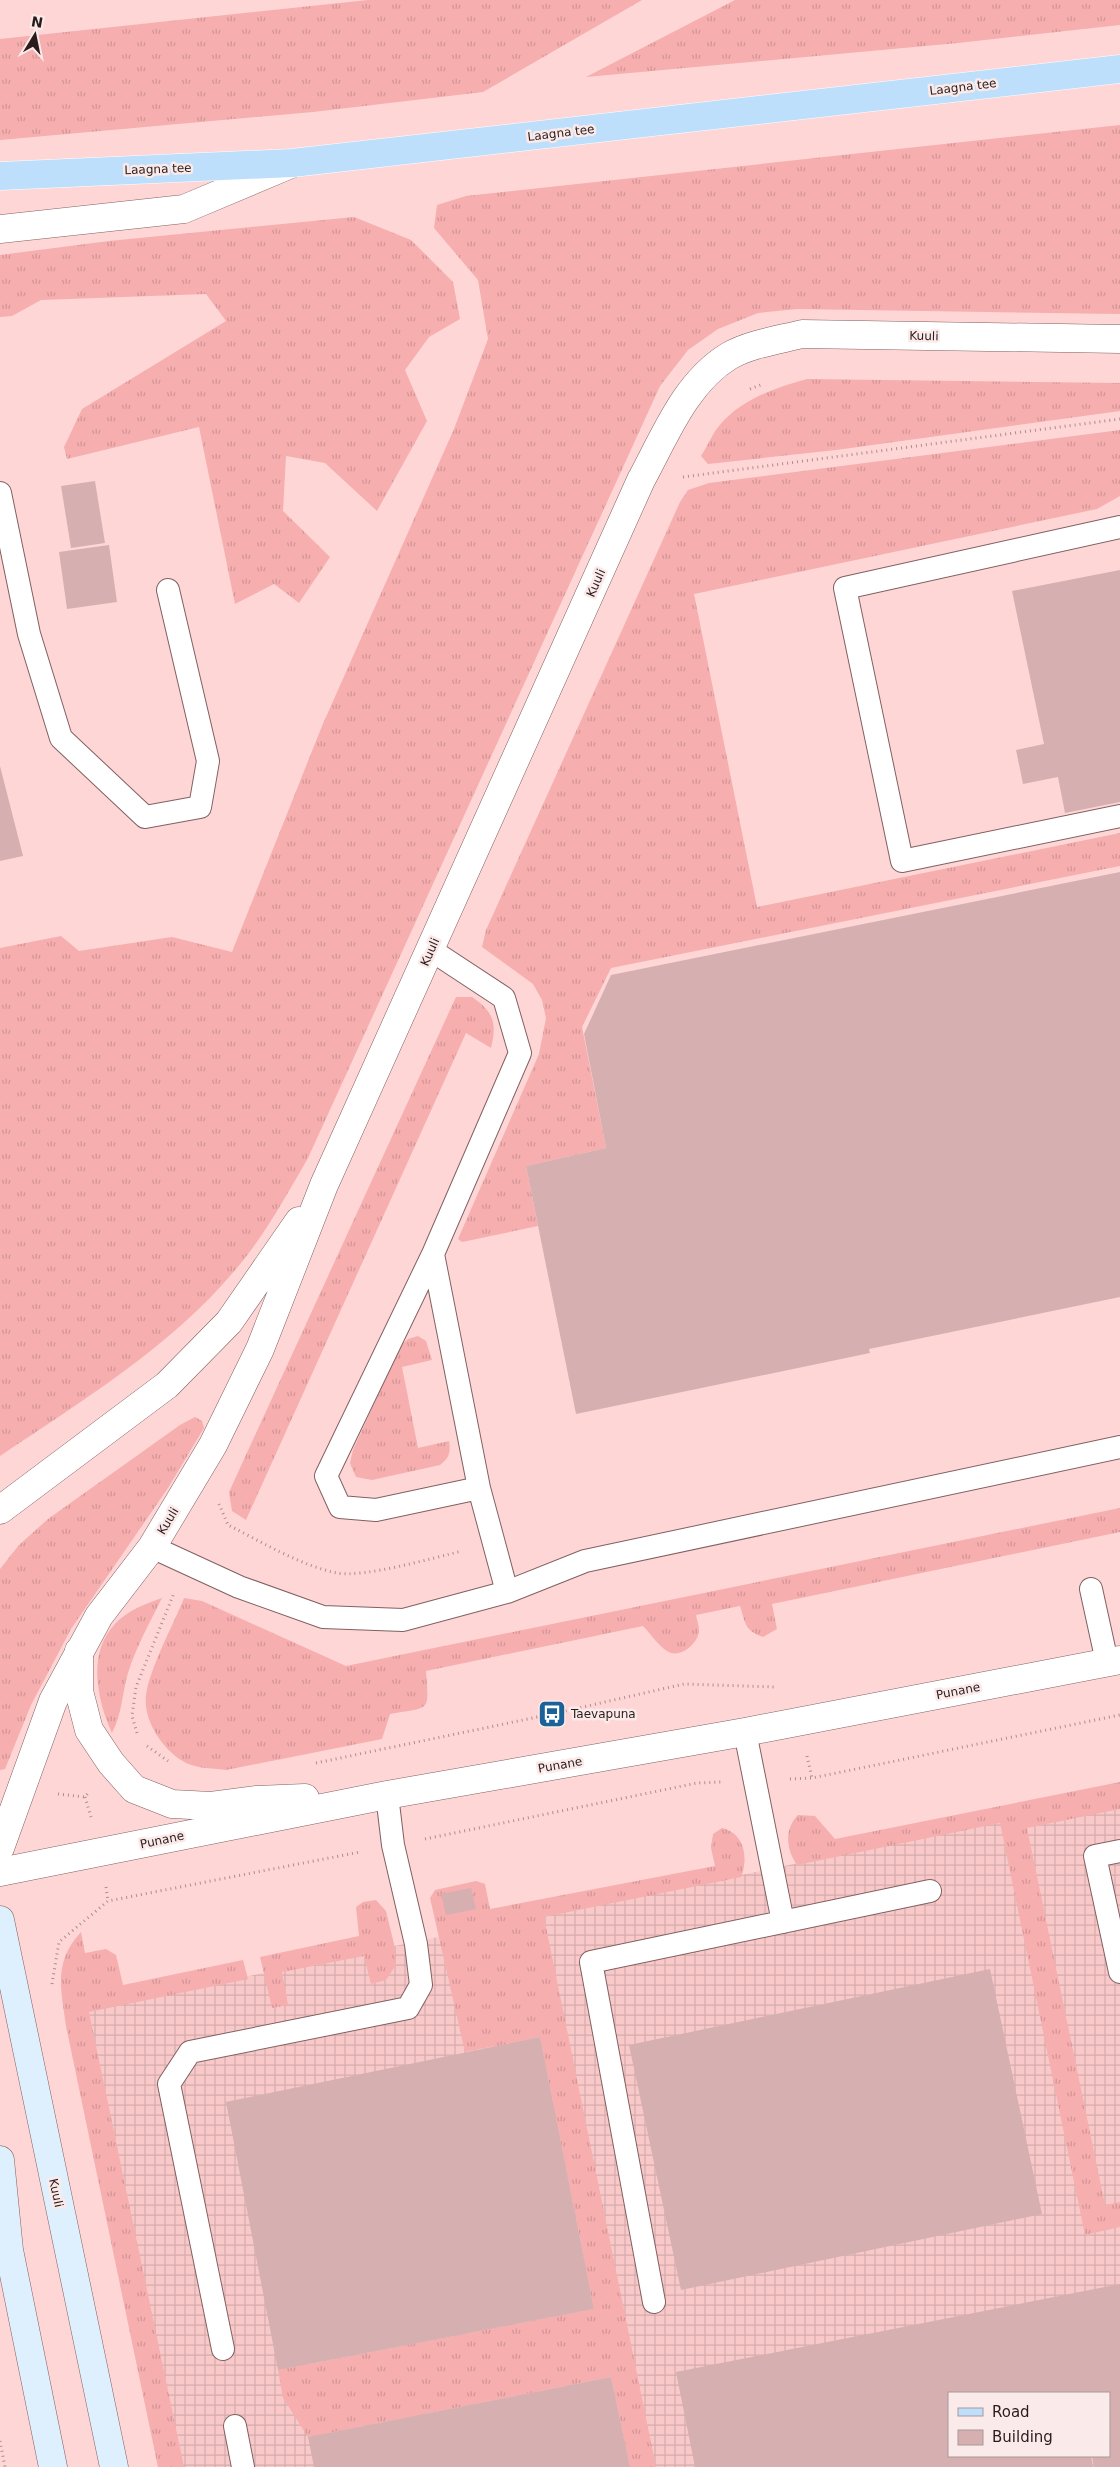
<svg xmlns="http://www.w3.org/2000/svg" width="1120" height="2467" viewBox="0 0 1120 2467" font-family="'DejaVu Sans',sans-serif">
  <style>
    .industrial { fill: url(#industrial-grid); fill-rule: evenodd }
    .grass { fill: url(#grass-tufts) }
    .building { fill: #d6b0b0 }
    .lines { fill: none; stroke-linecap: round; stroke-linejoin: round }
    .service-casing { stroke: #826061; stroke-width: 24 }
    .minor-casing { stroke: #826061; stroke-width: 29 }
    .tertiary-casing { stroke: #826061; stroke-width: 29 }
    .secondary-casing { stroke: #826061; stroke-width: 29 }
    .primary-casing { stroke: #fff; stroke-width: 29 }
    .path { stroke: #ac8e8e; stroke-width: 3; stroke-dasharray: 1 4; stroke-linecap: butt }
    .service { stroke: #fff; stroke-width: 22 }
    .minor { stroke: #fff; stroke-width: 28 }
    .tertiary { stroke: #fff; stroke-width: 28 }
    .secondary { stroke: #deeffd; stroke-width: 28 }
    .primary { stroke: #bddffb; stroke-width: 28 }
    .labels { text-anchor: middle; stroke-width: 5; stroke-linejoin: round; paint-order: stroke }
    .street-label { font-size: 12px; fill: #2a1c1c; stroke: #fbeaea }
    .poi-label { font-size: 12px; fill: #2a1c1c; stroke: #fbeaea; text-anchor: start }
  </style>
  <defs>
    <pattern id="industrial-grid" width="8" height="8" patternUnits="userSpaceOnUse" patternTransform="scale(1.25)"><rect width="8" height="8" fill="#f9c9c9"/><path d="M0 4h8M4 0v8" fill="none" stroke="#d6acac"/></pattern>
    <pattern id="grass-tufts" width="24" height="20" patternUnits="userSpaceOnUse" patternTransform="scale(1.25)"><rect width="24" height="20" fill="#f6aeaf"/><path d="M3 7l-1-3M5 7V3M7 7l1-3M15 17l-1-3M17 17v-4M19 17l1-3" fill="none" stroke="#d39596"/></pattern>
  </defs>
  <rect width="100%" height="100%" fill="#fed6d6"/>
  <path class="industrial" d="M1120,1797V2467H183L88,2009ZM949,2393H1109V2456H949Z"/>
  <path class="grass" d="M368,0H642L483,92L313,112L0,140V39Z
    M735,0H1120V25L958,43L586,77Z
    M1120,125V314L797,309L758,313L718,329L688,350L660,386L308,1158C286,1196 265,1235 236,1269C172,1346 83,1400 0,1456V948L61,936L79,951L172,937L232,952L322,726L454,429L488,339L478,280L434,228L437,205L466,196Z
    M354,217L411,240L453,282L460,319L429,337L405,370L427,421L377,511L325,463L286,456L283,511L330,557L299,603L274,584L235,604L199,427L67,459L64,447L82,409L226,321L206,294L41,300L12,316L0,317V255L109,241Z
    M807,379L1120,383V411L836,450L708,464L701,456C707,447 712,434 719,426C741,399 775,388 807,379Z
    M1120,430V496L1097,509L694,594L757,907L1120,833V866L611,968L582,1027L606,1148L526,1166L538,1226L462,1242L458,1239L539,1054L546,1018L542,1000L533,984L482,947L486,930L680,502L688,490L709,483Z
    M456,997H472C494,1012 497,1023 491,1048L466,1033L246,1520L232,1511L229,1492Z
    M418,1336L426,1341L432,1360L402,1367L418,1448L449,1441C451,1453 449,1458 440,1465L372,1480L356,1477L350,1463L353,1450L401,1345L408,1339Z
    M195,1417L202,1421L204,1428L168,1488L71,1629L31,1705L5,1769L0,1770V1569L19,1545L48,1519L180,1425Z
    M1120,1508V1532L772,1604L777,1629L763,1637C744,1630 746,1624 740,1606L696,1615C697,1620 699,1626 699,1631C698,1643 683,1656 671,1653C660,1649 651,1634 643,1626L426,1671C429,1713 431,1707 390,1714L382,1739L226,1770C211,1768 194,1769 181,1760C161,1747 143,1719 146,1695C150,1667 173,1626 184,1598L202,1601L346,1666Z
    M162,1598C150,1622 136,1647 128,1673C122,1693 122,1714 112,1733C97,1700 87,1653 115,1624C128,1610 145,1604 162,1598Z
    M1120,1782V1809L1027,1828L1105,2205L1120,2202V2227L1085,2235L1000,1823L797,1865C786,1849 784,1829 798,1815L815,1816L835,1839Z
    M722,1828C744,1833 749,1857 741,1877L544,1917L656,2467H630L611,2377L308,2437L283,2398L278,2370L594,2309L540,2037L465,2052L430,1898L435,1890L476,1881L485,1884L490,1909L715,1866L711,1848L713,1834Z
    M376,1900L386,1911L395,1948L396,1965L386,1980L371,1984L364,1956L282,1972L288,2005L272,2008L260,1957L359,1936L356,1907L363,1902Z
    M81,1932L85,1953L106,1949L116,1955L123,1985L243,1960L248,1979L89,2012L184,2467H158L66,2026C61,1989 53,1962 81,1932Z"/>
  <path class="building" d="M95,481L105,543L71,548L61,486Z
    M109,545L117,602L67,609L59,552Z
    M1120,570V802L1065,813L1058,777L1023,784L1016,750L1044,744L1012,591Z
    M0,766L23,856L0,861Z
    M1120,872V1297L869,1349L870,1353L576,1414L526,1166L606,1148L584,1034L611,975Z
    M471,1888L476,1909L446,1915L441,1894Z
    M990,1969L1042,2214L681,2290L629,2045Z
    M540,2037L594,2309L278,2370L226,2102Z
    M1120,2284V2467H1094L1092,2456H1109V2393H949V2456H1091L1093,2467H695L676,2372Z
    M611,2377L630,2467H314L308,2437Z"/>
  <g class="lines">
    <g class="service-casing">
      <path id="service" d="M0,493L29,634L61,738L145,817L200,807L208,761L168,590
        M1120,527L845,588L902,861L1120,816
        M431,950L504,998L520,1053L433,1254L479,1488L507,1592
        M433,1254L326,1476L340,1507L376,1510L479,1488
        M152,1547L239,1587L323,1617L403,1620L507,1592L585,1561L1120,1447
        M1091,1589L1107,1662
        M745,1732L783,1922
        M1120,1851L1095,1856L1120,1972
        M654,2302L591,1962L930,1891
        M223,2349L169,2084L190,2052L408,2008L421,1985L416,1944L393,1845L387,1795
        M235,2426L243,2467"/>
    </g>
    <g class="minor-casing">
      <path id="minor" d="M0,1510L167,1385L229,1322L299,1221
        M0,1848L53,1701L99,1616L152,1547L213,1445L260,1349L324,1185L641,480C665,436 685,383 729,356C750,344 778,340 802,334L1120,339"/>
    </g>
    <g class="tertiary-casing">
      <path id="tertiary" d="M0,229L184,209L291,164
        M79,1651V1691L89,1730L111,1763L134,1789L172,1804L211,1806L257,1800L305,1798
        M0,1872L387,1795L745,1732L1120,1660"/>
    </g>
    <g class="secondary-casing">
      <path id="secondary" d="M0,1920L114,2467
        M0,2160L9,2250L53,2467"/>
    </g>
    <g class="primary-casing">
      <path id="primary" d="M0,176L292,163L1120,69"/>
    </g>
    <path class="path" d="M750,389L763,384
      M683,477L1120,419
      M219,1504L228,1525C262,1542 299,1565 337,1573C363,1578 433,1558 462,1551
      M137,1733L132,1716L136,1687L174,1593
      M147,1746L168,1761
      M807,1756L812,1778
      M316,1763L552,1714L684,1684L774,1687
      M790,1779L812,1778L1120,1715
      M58,1794L85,1797L89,1792
      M85,1797L91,1817
      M425,1839L697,1783L721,1782
      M106,1887L108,1901
      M52,1984L59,1942L108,1901L360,1852
      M0,2441L5,2467"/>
    <use href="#service" class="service"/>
    <use href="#minor" class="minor"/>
    <use href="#tertiary" class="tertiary"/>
    <use href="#secondary" class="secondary"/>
    <use href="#primary" class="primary"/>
  </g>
  <defs>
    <g id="bus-square" transform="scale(1.4375)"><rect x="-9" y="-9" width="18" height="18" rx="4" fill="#1b6397" stroke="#fbeaea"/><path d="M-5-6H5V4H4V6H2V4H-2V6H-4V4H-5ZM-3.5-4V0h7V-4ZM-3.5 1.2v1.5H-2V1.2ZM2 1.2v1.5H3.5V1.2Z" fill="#fff"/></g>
  </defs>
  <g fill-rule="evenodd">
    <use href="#bus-square" x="552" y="1714"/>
  </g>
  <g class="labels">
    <g class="street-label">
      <text transform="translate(963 87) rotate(-7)" y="4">Laagna tee</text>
      <text transform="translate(561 133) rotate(-7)" y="4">Laagna tee</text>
      <text transform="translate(158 169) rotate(-2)" y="4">Laagna tee</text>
      <text transform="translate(924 336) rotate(1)" y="4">Kuuli</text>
      <text transform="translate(596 583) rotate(-66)" y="4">Kuuli</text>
      <text transform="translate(430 952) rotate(-66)" y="4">Kuuli</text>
      <text transform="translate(168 1521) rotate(-59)" y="4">Kuuli</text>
      <text transform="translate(958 1691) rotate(-11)" y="4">Punane</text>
      <text transform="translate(560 1765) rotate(-10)" y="4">Punane</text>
      <text transform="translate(162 1840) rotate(-12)" y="4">Punane</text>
      <text transform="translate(56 2193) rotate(78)" y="4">Kuuli</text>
    </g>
    <g class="poi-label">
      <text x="571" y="1718">Taevapuna</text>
    </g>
  </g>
  <rect x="948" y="2392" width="162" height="65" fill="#fbeaea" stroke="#a79898"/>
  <rect x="958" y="2408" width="25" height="8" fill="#bddffb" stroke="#a79898"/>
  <text x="992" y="2417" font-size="15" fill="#2a1c1c">Road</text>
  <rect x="958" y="2430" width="25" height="15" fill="#d6b0b0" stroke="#a79898"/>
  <text x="992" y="2442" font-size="15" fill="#2a1c1c">Building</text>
  <g transform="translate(35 35) rotate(10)" stroke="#fbeaea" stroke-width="4" paint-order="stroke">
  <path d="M0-4L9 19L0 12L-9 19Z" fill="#2a1c1c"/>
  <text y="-8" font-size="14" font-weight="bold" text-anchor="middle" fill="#2a1c1c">N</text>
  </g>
</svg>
